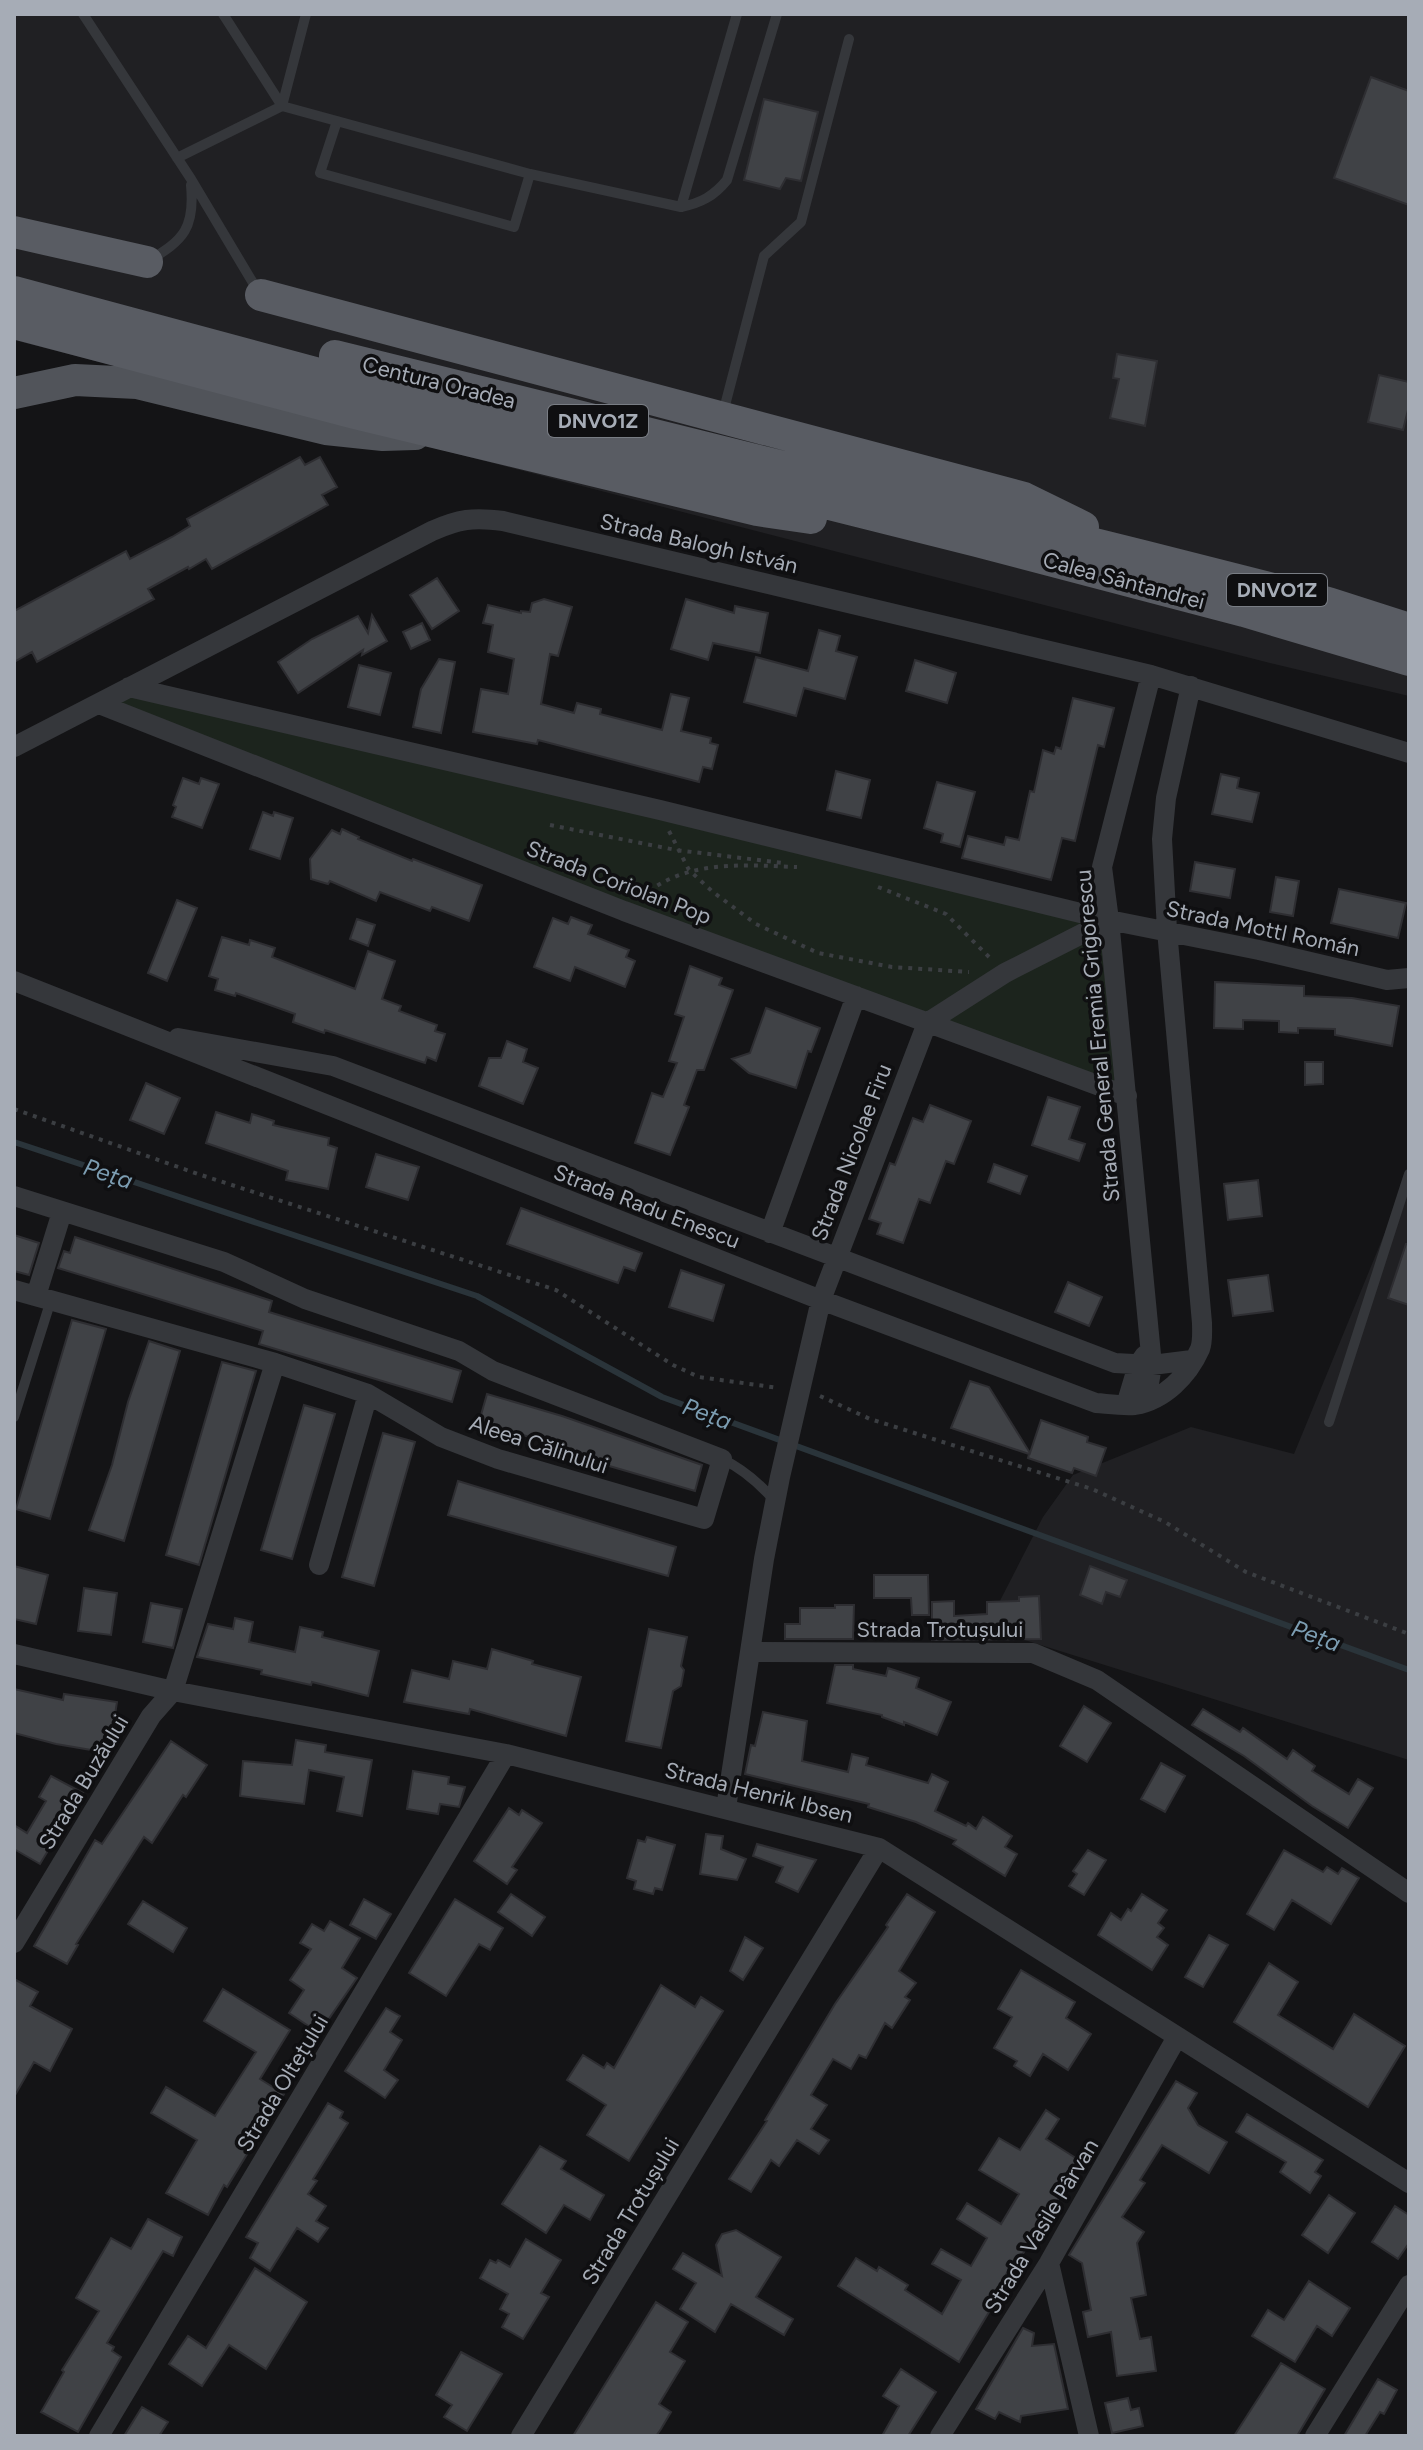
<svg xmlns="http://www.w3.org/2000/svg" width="1423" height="2450" viewBox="0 0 1423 2450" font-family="Figtree,sans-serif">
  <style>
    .built { fill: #202023 }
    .green { fill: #1c241d }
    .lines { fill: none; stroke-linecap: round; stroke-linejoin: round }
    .stream { stroke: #2a343a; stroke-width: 6 }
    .building { fill: #404246; stroke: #2e2e32; stroke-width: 2 }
    .path { stroke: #3b3e42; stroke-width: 4; stroke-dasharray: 4 6; stroke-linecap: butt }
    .service { stroke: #35373b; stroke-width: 10 }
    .minor { stroke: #35373b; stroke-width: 20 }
    .primary { stroke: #51545a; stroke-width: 32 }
    .trunk { stroke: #595c63; stroke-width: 32 }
    .labels { text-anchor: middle; stroke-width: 7; stroke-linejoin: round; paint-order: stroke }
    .shield { fill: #0f0f11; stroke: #797d84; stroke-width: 2 }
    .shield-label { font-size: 20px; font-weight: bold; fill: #a6acb6 }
    .street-label { font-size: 22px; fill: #a6acb6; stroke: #0f0f11 }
    .water-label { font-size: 24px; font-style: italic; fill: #7c9db2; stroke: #0f0f11 }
  </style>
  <rect width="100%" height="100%" fill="#141416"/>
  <path class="built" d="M14,14H1409V696L1266,662L14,340Z
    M1409,1174V1760L986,1628L1043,1517L1073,1475L1191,1427L1294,1454Z"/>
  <path class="green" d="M129,687L1109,920L1127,1096L99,704Z"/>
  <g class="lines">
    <path class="stream" d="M14,1142L477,1296L662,1397L1409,1670"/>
  </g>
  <path class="building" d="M1371,77L1409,91V205L1334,178Z
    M764,99L818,112L801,181L786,178L780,189L744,180Z
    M1117,354L1157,361L1145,426L1110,418L1119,379L1113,378Z
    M1379,375L1409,382V406L1403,430L1368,422Z
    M300,457L305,465L320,457L337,487L322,495L328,505L212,569L206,559L189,569L188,567L148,589L154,599L37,662L32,652L14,662V611L126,551L130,559L172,537L190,526L187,519Z
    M437,578L459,611L432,629L410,595Z
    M544,599L572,607L558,656L550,654L541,704L574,713L577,703L601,709L600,714L662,730L671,694L689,698L681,731L711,738L710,743L718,745L712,769L703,767L699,782L538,740L537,744L473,732L481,689L508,694L514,659L488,652L493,625L483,623L488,605L521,613V611L530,612L532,603Z
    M686,599L734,613L735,606L768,613L760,653L713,643L708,660L671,649Z
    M372,615L387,641L362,655L363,650L298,693L278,662L312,639L358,616L368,633Z
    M422,623L430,640L411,649L403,632Z
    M819,630L840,636L836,651L857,657L845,699L804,688L796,716L744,702L756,657L808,671Z
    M439,659L455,662L441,733L413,727L421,689Z
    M915,660L956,673L947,703L906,691Z
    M359,665L391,673L380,715L348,707Z
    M1073,698L1114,708L1104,747L1098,745L1075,841L1062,838L1051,880L962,858L968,836L1004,845L1006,837L1019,840L1030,791L1034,792L1043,750L1054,754L1056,747L1061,749Z
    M836,771L870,780L861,818L827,810Z
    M1221,774L1239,778L1237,788L1259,793L1252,822L1212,814Z
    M183,778L199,784L201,778L219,784L202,828L172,817L176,807L173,805Z
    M937,782L975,792L960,847L941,842L943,834L924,828Z
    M263,812L273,816L274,812L293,818L280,859L250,849Z
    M342,829L359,837L358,839L412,861L413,859L482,885L469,921L432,907L430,911L380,892L376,901L330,881L328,884L311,879L310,859L332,830L340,834Z
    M1195,862L1235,869L1230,898L1190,891Z
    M1276,877L1299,881L1293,916L1270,912Z
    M1339,889L1406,903L1398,938L1331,923Z
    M177,900L197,908L167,981L148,973Z
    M571,917L592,925L588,934L629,950L626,957L635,961L625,987L575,967L570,981L534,967L553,918L568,924Z
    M357,919L375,925L368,946L350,939Z
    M222,937L249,945L250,940L275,948L272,957L355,989L368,951L395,961L382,999L401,1006L399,1011L437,1025L435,1031L445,1034L436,1061L427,1057L425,1063L325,1030L324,1033L293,1022L295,1014L236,993L235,996L215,990L218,979L209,976Z
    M690,966L722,978L719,985L733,990L704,1070H697L684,1105L689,1107L670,1155L635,1143L652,1093L663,1097L677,1063L669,1061L684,1017L675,1014Z
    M1215,982L1304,986V996L1352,998L1399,1006L1392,1046L1335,1035V1029L1298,1028V1033L1279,1032V1021L1243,1020V1029L1214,1028Z
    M766,1008L820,1028L811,1052L808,1051L796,1088L749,1073L732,1059L750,1053Z
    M507,1041L527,1049L523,1062L538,1068L523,1104L479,1086L489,1058H501Z
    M1305,1062H1323V1084L1305,1085Z
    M146,1083L180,1098L164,1134L130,1120Z
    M1048,1097L1080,1107L1069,1139L1085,1144L1079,1161L1032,1145Z
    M930,1105L971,1121L954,1164L946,1161L930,1203L919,1199L903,1243L877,1234L881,1223L869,1219L890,1163L895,1165L913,1118L923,1122Z
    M216,1112L250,1123L252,1114L274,1121L273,1125L329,1138L328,1145L337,1148L328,1189L286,1180L288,1171L206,1143Z
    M376,1154L419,1167L408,1200L366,1187Z
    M994,1164L1027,1176L1020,1194L988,1182Z
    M1258,1180L1262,1216L1228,1220L1224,1184Z
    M521,1208L642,1253L635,1271L624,1267L618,1283L507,1244Z
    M14,1235L39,1243L29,1275L14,1271Z
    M75,1237L272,1301L269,1312L461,1371L452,1402L259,1344L263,1331L58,1268L64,1251L70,1253Z
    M1406,1244H1409V1305L1388,1298Z
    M681,1270L724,1285L713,1321L669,1307Z
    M1268,1275L1273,1311L1233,1316L1228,1280Z
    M1068,1282L1102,1297L1089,1326L1055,1312Z
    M72,1320L106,1329L50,1519L16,1509Z
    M149,1341L180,1351L124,1541L89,1530L112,1465L128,1402Z
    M222,1362L256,1371L199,1565L166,1555Z
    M970,1381L989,1387L1030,1453L1041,1420L1088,1437L1087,1442L1106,1448L1096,1476L1074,1468L1072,1473L1028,1458L1029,1454L951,1428Z
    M487,1394L562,1416L702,1465L695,1491L551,1449L553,1444L479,1422Z
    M304,1405L335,1414L292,1559L261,1550Z
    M383,1433L415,1442L374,1586L342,1577Z
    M458,1481L676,1547L668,1576L448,1515Z
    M14,1566L48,1575L36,1624L14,1619Z
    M1090,1566L1127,1580L1120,1597L1106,1592L1102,1604L1080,1595Z
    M874,1575H928L929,1615H912L911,1598H874Z
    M84,1588L117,1593L111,1635L78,1631Z
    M1039,1596L1041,1639L932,1640V1602L954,1601V1616L987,1614V1602L1019,1601V1597Z
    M151,1603L182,1609L173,1648L143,1642Z
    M835,1605H854L853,1639H785V1624H800V1608H835Z
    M235,1618L253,1622L249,1642L295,1652L300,1627L323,1632L322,1637L379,1651L368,1696L312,1682L311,1685L261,1674L262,1670L197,1657L208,1624L233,1629Z
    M649,1629L687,1637L681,1666L684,1670L681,1686L673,1691L661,1748L626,1741Z
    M492,1649L533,1661L532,1664L581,1677L566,1736L470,1709L469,1714L404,1702L412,1670L449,1679L453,1661L487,1669Z
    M835,1665H853V1669L886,1676L888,1668L919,1678L916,1688L951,1702L937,1735L904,1722V1725L882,1717V1715L827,1703Z
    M14,1689L63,1700L64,1694L117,1702L109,1753L56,1744L14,1733Z
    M1084,1706L1111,1723L1087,1762L1060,1746Z
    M1203,1709L1240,1732L1243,1728L1287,1759L1293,1750L1315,1766L1312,1771L1349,1794L1358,1779L1373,1788L1348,1828L1312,1806L1244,1756L1192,1725Z
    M763,1712L807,1721L802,1761L848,1772L852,1754L868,1758L866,1765L928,1783L932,1774L948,1782L935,1811L966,1826L968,1823L976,1829L983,1817L1012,1836L1005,1847L1017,1854L1005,1876L953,1844L956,1840L916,1822L868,1807L869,1804L745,1774L751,1745L755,1746Z
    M296,1740L326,1745L325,1752L372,1760L362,1816L337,1811L344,1777L309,1770L304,1804L240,1796L243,1761L292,1765Z
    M171,1741L207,1765L186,1797L183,1795L152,1843L144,1837L76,1944L78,1945L67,1964L34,1946L95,1840L102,1844Z
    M1161,1763L1185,1776L1165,1812L1141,1799Z
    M413,1771L449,1777L448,1784L465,1787L459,1807L440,1804L438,1814L407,1809Z
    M51,1776L83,1793L40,1864L14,1849V1825L27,1833L46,1801L39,1797Z
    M509,1808L519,1815L522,1810L542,1823L512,1867L517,1870L507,1884L474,1861Z
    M706,1834L723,1836L721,1849L746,1859L737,1880L700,1874Z
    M647,1837L675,1845L662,1890L655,1888L653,1894L634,1889L636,1881L627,1878L638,1840L645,1842Z
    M757,1844L816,1860L798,1892L776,1882L783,1867L753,1856Z
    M1088,1850L1106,1860L1084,1895L1069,1886L1077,1874L1073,1871Z
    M1284,1850L1323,1872L1327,1867L1338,1874L1342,1868L1359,1878L1331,1924L1292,1900L1274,1930L1247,1914Z
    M511,1894L545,1917L532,1936L498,1912Z
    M907,1894L935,1912L899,1971L916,1983L905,1997L910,2000L892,2028L885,2023L866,2058L859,2055L851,2069L833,2059L811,2095L827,2105L811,2129L829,2140L819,2154L797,2140L779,2166L771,2160L751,2192L729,2179L767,2121L765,2120L835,2004L888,1927L886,1925Z
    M1142,1894L1167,1910L1158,1923L1164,1928L1157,1937L1168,1945L1152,1970L1098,1935L1111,1913L1121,1920L1128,1909L1131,1911Z
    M364,1899L391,1914L376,1939L350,1925Z
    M455,1899L503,1928L490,1950L479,1944L446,1996L409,1973Z
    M143,1901L187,1928L173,1952L128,1924Z
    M330,1921L360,1938L342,1968L357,1978L319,2033L289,2013L304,1990L290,1980L311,1949L300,1943L312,1924L324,1931Z
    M1209,1935L1228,1945L1203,1987L1185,1977Z
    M745,1937L763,1948L743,1980L730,1971Z
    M1269,1963L1298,1982L1278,2015L1333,2049L1354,2014L1405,2046L1368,2107L1234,2022Z
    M1021,1970L1075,2002L1066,2018L1091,2034L1068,2070L1043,2054L1030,2076L1014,2066L1017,2061L994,2048L1012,2017L998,2009Z
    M14,1979L38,1992L30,2006L72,2029L50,2071L34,2062L14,2097Z
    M661,1985L695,2007L701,1997L723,2011L629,2161L587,2135L606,2105L567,2080L583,2055L604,2068L607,2063L614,2068Z
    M223,1989L290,2030L260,2079L284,2094L227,2187L224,2185L208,2215L166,2193L197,2140L151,2113L166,2087L215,2116L256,2052L204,2021Z
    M386,2008L400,2016L390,2032L402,2040L384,2070L398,2080L385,2098L345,2071Z
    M1176,2081L1197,2093L1188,2108L1198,2125L1227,2142L1209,2173L1162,2145L1140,2180L1145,2183L1122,2217L1144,2232L1137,2243L1146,2295L1131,2298L1140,2339L1151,2337L1156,2371L1117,2376L1111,2332L1088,2337L1083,2312L1091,2310L1082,2263L1069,2255Z
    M328,2103L343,2112L340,2118L348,2123L313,2179L317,2181L308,2194L326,2206L316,2221L328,2228L318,2242L297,2228L270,2271L250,2258L258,2243L246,2237Z
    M1046,2110L1059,2119L1046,2139L1082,2162L1015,2266L1012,2264L989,2305L992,2307L959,2362L838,2286L856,2258L877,2271L879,2267L908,2285L905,2290L942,2314L961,2280L932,2264L941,2249L971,2266L987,2238L957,2219L967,2203L1001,2224L1019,2194L979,2170L999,2138L1020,2150Z
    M1247,2114L1323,2160L1315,2172L1321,2176L1310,2193L1280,2172L1286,2162L1236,2132Z
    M540,2146L566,2161L561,2169L604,2195L590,2220L564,2205L546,2233L502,2204Z
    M1329,2195L1355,2213L1328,2253L1302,2235Z
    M1395,2206L1409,2215V2243L1398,2259L1372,2242Z
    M148,2219L182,2237L173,2256L163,2251L107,2343L114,2347L112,2351L121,2357L78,2432L41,2412L64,2372L62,2370L99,2311L76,2298L111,2238L131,2249Z
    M736,2230L781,2257L756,2297L793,2319L784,2335L731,2304L715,2332L680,2309L696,2283L673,2269L683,2253L722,2276L716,2245L722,2234Z
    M526,2239L561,2260L541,2293L549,2297L523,2339L502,2327L509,2314L500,2309L508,2294L480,2278L490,2260L496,2263L498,2260L510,2267Z
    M255,2268L307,2302L266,2369L229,2345L202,2386L169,2364L188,2336L206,2348Z
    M1309,2281L1350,2308L1332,2336L1317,2326L1295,2362L1252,2336L1268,2310L1284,2320Z
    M656,2302L688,2322L670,2352L685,2361L659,2404L671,2412L661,2429L656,2436H573Z
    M1023,2328L1034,2333L1032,2346L1054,2344L1068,2409L1021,2416L1020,2422L999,2412L995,2419L976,2409Z
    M461,2352L502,2374L467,2431L444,2417L452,2405L436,2395Z
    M1281,2363L1325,2389L1297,2436H1234Z
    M901,2369L936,2392L908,2436H882L899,2406L883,2396Z
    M1378,2379L1397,2390L1384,2414L1380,2412L1365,2436H1344Z
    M1128,2398L1131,2410L1139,2408L1143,2426L1112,2433L1105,2403Z
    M142,2407L168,2422L159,2436H124Z"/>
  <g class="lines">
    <path class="path" d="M550,825L676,850L783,863
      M669,831L689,870L713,892L756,924L818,953L892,967L969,972
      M878,887L946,914L990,958
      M641,897C687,859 741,865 797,867
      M14,1109L198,1174L556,1290L673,1365L699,1377L779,1388
      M820,1396L870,1419L1092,1489L1165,1522L1246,1572L1409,1634"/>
    <path class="service" d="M83,14L191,179L259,293
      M223,14L282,106
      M282,106L306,14
      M337,121L320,173L514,227L530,174
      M177,158L282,106L530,174L681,207L737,14
      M681,207C701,203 714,196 727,180L777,14
      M148,261C184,240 195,228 191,185
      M723,413L764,256L801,222L849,39
      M14,1417L51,1300
      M1329,1422L1409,1174
      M722,1459C743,1469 759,1483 774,1500"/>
    <path class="minor" d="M129,687L660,810L1109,920L1259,950L1387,980L1409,978
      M99,704L624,911L1127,1096
      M14,747L432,531C459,519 473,517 503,521L1151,675L1409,753
      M14,981L821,1300L1096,1403C1109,1404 1122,1406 1135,1405C1164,1400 1188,1376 1200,1349C1203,1341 1202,1331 1202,1323L1167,930L1162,839L1166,798L1191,686
      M927,1023L1005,973L1109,920
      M178,1038L333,1066L1115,1363L1152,1365L1192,1360
      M14,1196L224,1262L305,1299L459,1351L493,1371L722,1459L704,1519L498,1459L441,1437L368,1394L275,1363L14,1290
      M770,1233L856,996
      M36,1296L62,1212
      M1146,1402L1152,1365L1109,920L1102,867L1151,675
      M1126,1405L1138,1365L1145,1355
      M319,1565L368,1394
      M750,1652L764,1559L780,1477L821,1300L927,1023
      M14,1654L173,1691L506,1754L879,1848L1409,2183
      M726,1808L750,1652L1033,1653L1097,1680L1409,1893
      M14,1943L151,1716L173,1691L275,1363
      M1049,2263L1089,2436
      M99,2436L506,1754
      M521,2436L879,1848
      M940,2436L1049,2263L1177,2037
      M1315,2436L1409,2285"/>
    <path class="primary" d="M14,393L75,380L137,383L326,429L383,435L415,434"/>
    <path class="trunk" d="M14,232L147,262
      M14,292L419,401L977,541L1244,611L1409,660
      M261,295L1024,498L1083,527
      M14,323L355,413L757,510L811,518
      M335,356L1143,556L1328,603L1409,629"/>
  </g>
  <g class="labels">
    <g class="shield">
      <rect x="548" y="405" width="100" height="32" rx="6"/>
      <rect x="1227" y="574" width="100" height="32" rx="6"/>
    </g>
    <g class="shield-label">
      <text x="598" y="428">DNVO1Z</text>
      <text x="1277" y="597">DNVO1Z</text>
    </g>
    <g class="street-label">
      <text transform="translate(439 382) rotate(14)" y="8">Centura Oradea</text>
      <text transform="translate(699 543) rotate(13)" y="8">Strada Balogh István</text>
      <text transform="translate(1124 580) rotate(15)" y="8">Calea Sântandrei</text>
      <text transform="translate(619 882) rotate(21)" y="8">Strada Coriolan Pop</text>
      <text transform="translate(1263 928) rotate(12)" y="8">Strada Mottl Román</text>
      <text transform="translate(1097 1036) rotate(-95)" y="8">Strada General Eremia Grigorescu</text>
      <text transform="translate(851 1152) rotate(-69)" y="8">Strada Nicolae Firu</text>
      <text transform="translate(647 1206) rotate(21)" y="8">Strada Radu Enescu</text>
      <text transform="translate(539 1444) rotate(18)" y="8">Aleea Călinului</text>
      <text x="940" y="1637">Strada Trotușului</text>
      <text transform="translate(83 1782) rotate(-59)" y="8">Strada Buzăului</text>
      <text transform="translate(759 1792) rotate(14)" y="8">Strada Henrik Ibsen</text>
      <text transform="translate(282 2083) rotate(-59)" y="8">Strada Oltețului</text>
      <text transform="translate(630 2211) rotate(-59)" y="8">Strada Trotușului</text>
      <text transform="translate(1041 2226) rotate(-59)" y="8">Strada Vasile Pârvan</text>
    </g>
    <g class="water-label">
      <text transform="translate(108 1174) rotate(18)" y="8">Peța</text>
      <text transform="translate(707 1414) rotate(20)" y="8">Peța</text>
      <text transform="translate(1316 1636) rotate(20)" y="8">Peța</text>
    </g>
  </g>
  <rect width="1423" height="2450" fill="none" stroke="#a6acb6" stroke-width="32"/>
</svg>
